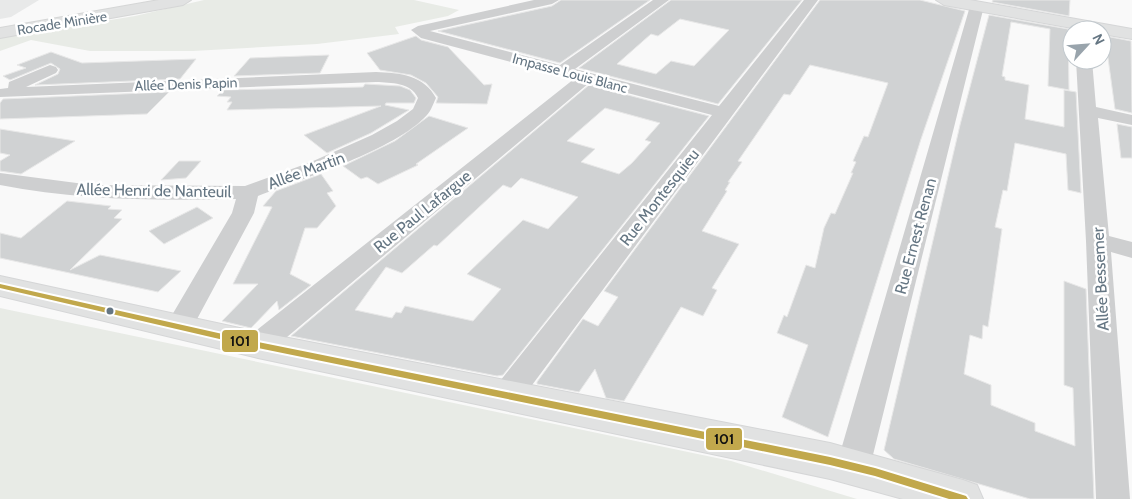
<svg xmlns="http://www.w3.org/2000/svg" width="1132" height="499" viewBox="0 0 1132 499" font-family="Cabin,sans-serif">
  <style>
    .built { fill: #e8e9e9 }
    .green { fill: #e8ebe6 }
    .building { fill: #d0d2d3; stroke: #e8e8e8; fill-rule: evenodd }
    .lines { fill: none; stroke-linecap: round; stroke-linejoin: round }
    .secondary-casing { stroke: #d5d6d7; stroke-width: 2 }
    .highway-casing { stroke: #d5d6d6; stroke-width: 2 }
    .street { fill: #cecfd0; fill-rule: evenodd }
    .secondary { fill: #e1e2e2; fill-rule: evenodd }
    .highway { fill: #e1e2e2; fill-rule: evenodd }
    .bus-1-casing { stroke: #fff; stroke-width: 4 }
    .bus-1 { fill: #c1a84c; fill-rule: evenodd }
    .bus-dot { fill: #657683; stroke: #fff; stroke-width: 2 }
    .labels { text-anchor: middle; stroke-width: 5; stroke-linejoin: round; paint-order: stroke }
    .far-street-label { font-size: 14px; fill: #657683; stroke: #fff }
    .street-label { font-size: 16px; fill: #657683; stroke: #fff }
    .line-badge { stroke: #fff; stroke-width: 2 }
    .pale-badge-label { font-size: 14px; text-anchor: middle; font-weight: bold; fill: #111 }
  </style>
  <rect width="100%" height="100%" fill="#f9f9f9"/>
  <path class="built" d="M0,0H39L11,17L0,19Z"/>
  <path class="green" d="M204,0H414L459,10L448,16L395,27L399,34L317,44L193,51H90L31,40L0,51V38L135,16Z
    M0,308L731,461L857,499H0Z"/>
  <path class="building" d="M561,0H650L560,63L438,31L552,6Z
    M671,0H802L718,104L579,68ZM680,19L729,30L694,66L671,61L656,74L617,64L651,34L658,36Z
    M820,0H920L965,11L921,139L828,437L782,417L808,345L777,333L784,315L787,317L806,265L815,268L824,228L831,213L835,214L853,173H851L856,162L853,161L864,136L868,137L888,83L810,65L790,95L784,94L738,161L742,162L728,182H730L725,190L727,191L702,231L739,244L712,288L717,290L703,316L681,307L624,401L606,398L595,369L579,392L537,384V382L583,319L598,326L618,297L604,291Z
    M993,0H1070L1069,16L992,2Z
    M989,15L1068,29L1069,90L1048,86L1050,29L1011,22L1002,76L1005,77V80L1029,85L1025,119L1064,127V90L1076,92L1081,193L1068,190L1066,154L1015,143L1007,191L1003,190L995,227L1002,229L988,327L983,325L982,339L970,335L964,374L991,385V405L1035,423V431L1075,446L1073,388L1064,385V281L1086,289L1094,499H1030L894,459L884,450L960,125Z
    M416,36L421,40L448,47L484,85L492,84L487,104L436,103L438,97L426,83L411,75L380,70L367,53Z
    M1105,36L1131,41L1132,113L1115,109Z
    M51,52L82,63L196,59L180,79L35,85L58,74L60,69L51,63L10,80L3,76L26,68L17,65Z
    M329,55L320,73L234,76L250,58Z
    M365,84L400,86L410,90L416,98L414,103H386L385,105L409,110L371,133L327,153L304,135L381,106L227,110L232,102H227L231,97L217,96L223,90L363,87Z
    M589,85L709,116L503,375L497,376L291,336ZM605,108L660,123L645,140L651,142L632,163L619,174L581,162L595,149L567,141ZM521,178L578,197L548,229L523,220L467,274L501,289L473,321L405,306L401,313L396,312L392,318L355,310L386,267L402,273L434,245L437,246L503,185L511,188Z
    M169,92L147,114L0,119V103L3,99Z
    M429,116L468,128L416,164L418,165L378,184L367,177L361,179L343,166L395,141Z
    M1117,124L1132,127V158H1121Z
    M0,129L75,141L21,174L0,171V161L10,155L0,153Z
    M179,161H201L186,178L161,180Z
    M321,174L333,191L327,193L336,206L317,228H305L290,274L311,285L279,310L277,301L251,328L222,321L258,284H233L272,207L263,206L276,191Z
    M67,201L111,206L108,209L122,210L114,218L122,219L70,270L100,255L181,271L158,292L0,258V233L21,238Z
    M197,207L213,218L164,244L149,231Z"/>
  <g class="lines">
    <g class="secondary-casing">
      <path id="secondary" d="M936,0H970L1132,29V39L1102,34V30H1083L944,5Z
        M0,276L258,332L830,443L963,480L977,485L983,499H903L830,479L258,358L0,296Z"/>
    </g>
    <g class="highway-casing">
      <path id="highway" d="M159,0H191L183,5L0,38V28Z"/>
    </g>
    <path class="street" d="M534,0H559L552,4L430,31L560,65L653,0H669L575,69L719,106L804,0H818L518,404L507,408L496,404L492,395L496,386L712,115L589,83L268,353L258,356L248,353L244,345L248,337L574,79L421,38L411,30L418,26Z
      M977,2L984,6L870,467L865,478L853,482L841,478L836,467L970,6Z
      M1076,60H1092L1096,107L1132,115V125L1098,118L1109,236L1132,242V258L1111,252L1130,499H1096L1086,241Z
      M50,65L56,67L58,70L56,73L26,87L376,72C400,73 424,75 436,98C433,104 431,111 427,115C395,150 304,178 258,196L254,213L189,334L179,337L169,334L165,327L232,213L236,199C156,201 78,200 0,185V173L92,185L245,186L311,162L372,135L397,121L413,109L418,98C411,82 391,83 376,82L0,97V89L8,88L9,82Z"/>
    <use href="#secondary" class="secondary"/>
    <use href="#highway" class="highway"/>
    <g class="bus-1-casing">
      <path id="bus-1" d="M0,284L258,342L830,457L875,468L963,495L966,496L968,499H949L875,476L830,465L258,348L0,288Z"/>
    </g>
    <use href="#bus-1" class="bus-1"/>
  </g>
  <circle class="bus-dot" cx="110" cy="311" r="4.5"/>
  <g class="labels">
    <g class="far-street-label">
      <text transform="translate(62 23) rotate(-9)" y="5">Rocade Minière</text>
      <text transform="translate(570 73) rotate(15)" y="5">Impasse Louis Blanc</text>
      <text transform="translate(186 84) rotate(-2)" y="5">Allée Denis Papin</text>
    </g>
    <g class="street-label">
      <text transform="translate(306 170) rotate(-20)" y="6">Allée Martin</text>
      <text transform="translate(154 190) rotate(1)" y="6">Allée Henri de Nanteuil</text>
      <text transform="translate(659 197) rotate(-52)" y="6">Rue Montesquieu</text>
      <text transform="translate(422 211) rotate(-39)" y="6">Rue Paul Lafargue</text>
      <text transform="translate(915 236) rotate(-75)" y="6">Rue Ernest Renan</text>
      <text transform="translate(1100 279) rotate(-93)" y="6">Allée Bessemer</text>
    </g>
  </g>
  <g class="line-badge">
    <rect x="221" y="329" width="38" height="24" rx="5" fill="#c1a84c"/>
    <rect x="705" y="427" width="38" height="24" rx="5" fill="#c1a84c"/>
  </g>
  <g class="pale-badge-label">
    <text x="240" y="346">101</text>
    <text x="724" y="444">101</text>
  </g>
  <g transform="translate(1087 45) rotate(64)"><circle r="24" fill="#ffffff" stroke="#c1c8cd"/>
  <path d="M0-4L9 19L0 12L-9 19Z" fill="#99a4ac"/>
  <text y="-8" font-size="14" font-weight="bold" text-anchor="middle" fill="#657683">N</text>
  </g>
</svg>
